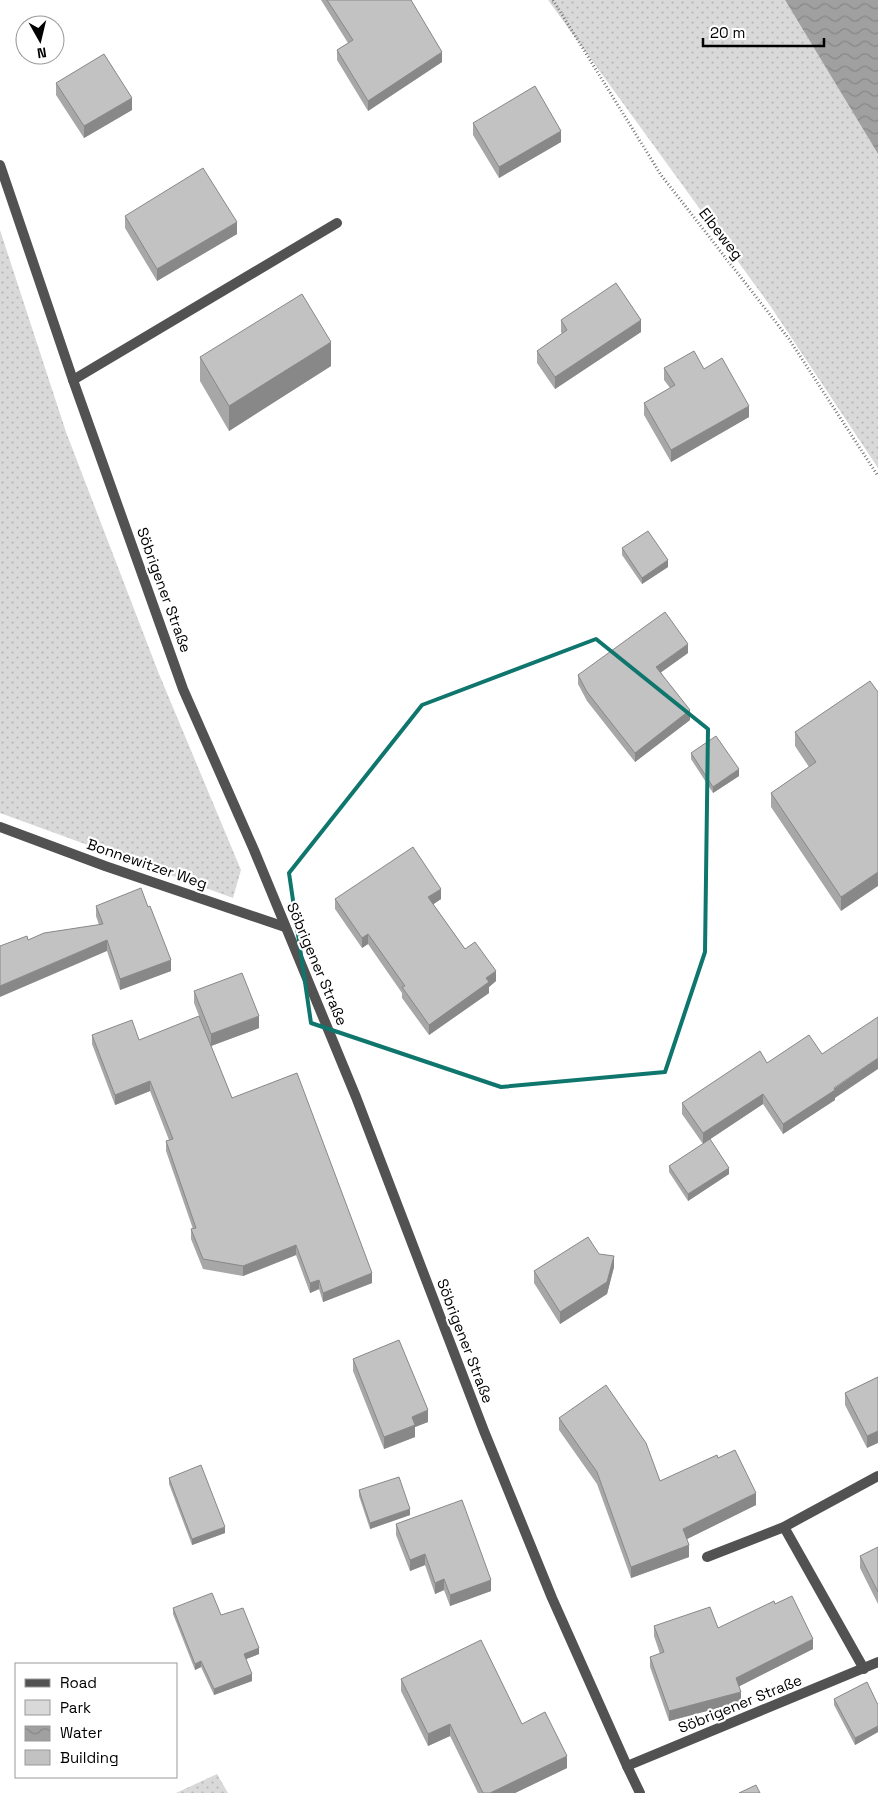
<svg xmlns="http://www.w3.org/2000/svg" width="878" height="1793" viewBox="0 0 878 1793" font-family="'Space Grotesk',sans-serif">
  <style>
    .green { fill: url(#green-dots) }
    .water { fill: url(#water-waves) }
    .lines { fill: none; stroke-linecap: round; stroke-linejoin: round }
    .path { stroke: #747474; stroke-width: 3; stroke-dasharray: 1 2.5; stroke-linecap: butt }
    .service { stroke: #525252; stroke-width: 10 }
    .minor { stroke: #525252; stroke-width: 10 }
    .tertiary { stroke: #525252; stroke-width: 10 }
    .wall { fill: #a7a7a7 }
    .shaded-wall { fill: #888 }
    .building { fill: #c2c2c2; stroke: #888 }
    .marked { fill: none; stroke: #0f766e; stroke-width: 4; stroke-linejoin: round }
    .labels { text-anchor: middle; stroke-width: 4.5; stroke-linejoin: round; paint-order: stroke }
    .street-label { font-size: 15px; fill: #000; stroke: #fff }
  </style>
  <defs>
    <pattern id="green-dots" width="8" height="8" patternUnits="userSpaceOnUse" patternTransform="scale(1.25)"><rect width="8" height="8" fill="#d9d9d9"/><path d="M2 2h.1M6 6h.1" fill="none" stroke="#b8b8b8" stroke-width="1.8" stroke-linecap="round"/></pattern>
    <pattern id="water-waves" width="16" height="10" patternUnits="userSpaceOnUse" patternTransform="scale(1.25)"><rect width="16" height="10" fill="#a0a0a0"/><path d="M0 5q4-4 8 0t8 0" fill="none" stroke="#888"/></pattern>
  </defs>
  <rect width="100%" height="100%" fill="#fff"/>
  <path class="green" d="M548,0H785L878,154V468L771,307Z
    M0,230L66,432L159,674L241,870L233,898L0,813Z
    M217,1774L228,1793H176Z"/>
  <path class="water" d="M785,0H878V154Z"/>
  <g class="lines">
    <path class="path" d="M553,0L661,175L789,339L878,476"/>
    <path class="service" d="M73,380L337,223"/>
    <path class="minor" d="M0,827L105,866L285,927
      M707,1557L784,1527
      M864,1669L784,1527L878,1476
      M627,1766L878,1662"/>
    <path class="tertiary" d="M0,165L73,380L183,689L254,850L356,1097L484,1431L552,1598L627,1766L640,1793"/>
  </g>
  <path class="wall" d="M321,0H411L442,62L368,111L337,60V50L348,43Z
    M56,83L132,110L84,138L56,95Z
    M473,123L561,142L499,178L473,135Z
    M125,216L237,234L157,281L125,228Z
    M561,320L641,332L555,389L537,363V351L562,334L561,332Z
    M200,357L331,366L229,431L200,381Z
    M664,368L704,369L749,417L671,462L644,415V403L670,388L664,380Z
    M622,548L668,567L642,584L622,555Z
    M688,653L661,672L690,720L635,762L587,701L578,684V675Z
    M878,692L841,911L771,807V793L809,767L795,746V732Z
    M691,753L739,776L713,793L691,759Z
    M335,899H441L433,904L465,949L496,981L489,987V993L429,1035L402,998V993L368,944L362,948L335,909Z
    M96,906L171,971L120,990L107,951L28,940L99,925L96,916Z
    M194,991L259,1028L211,1046L232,1098L372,1283L323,1302L319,1289L310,1293L296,1255L243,1276L203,1269L191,1239V1229H193L166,1151V1141L169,1140L150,1091L115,1105L92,1044V1035L139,1040L207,1036L194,1003Z
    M822,1054L835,1100L783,1134L763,1104L710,1139L729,1174L688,1201L669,1172V1166L703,1144L682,1114V1103L767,1063Z
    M599,1254L614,1267L607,1294L560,1324L534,1283V1271Z
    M353,1359L428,1422L415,1427V1437L384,1449L353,1371Z
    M878,1377L867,1448L845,1405V1393Z
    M559,1418L660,1481L718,1458L756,1505L687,1539L689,1557L631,1578L597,1484L559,1430Z
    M169,1478L225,1533L192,1545L169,1484Z
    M359,1490L410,1515L370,1529L359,1496Z
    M396,1524L491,1591L450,1606L444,1590L435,1594L425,1565L410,1571L396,1535Z
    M878,1547V1604L860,1568V1556Z
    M775,1604L813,1649L739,1686L741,1702L669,1721L650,1667V1657L660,1654L654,1636V1626L718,1628Z
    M173,1608L221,1615L259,1654L246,1659L252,1681L214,1695L201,1667L195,1670L173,1614Z
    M401,1679L522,1724L567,1768L515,1793H478L450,1736L428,1746L401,1691Z
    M834,1699L878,1705V1732L855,1745L834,1705Z"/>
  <path class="shaded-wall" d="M442,52V62L368,111V101Z
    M132,98V110L84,138V126Z
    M561,131V142L499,178V167Z
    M237,222V234L157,281V269Z
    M641,320V332L555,389V377Z
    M331,342V366L229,431V406Z
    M749,406V417L671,462V450Z
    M668,560V567L642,584V578Z
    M688,644V653L656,676V667Z
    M690,710V720L635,762V753Z
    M739,769V776L713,793V787Z
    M878,872V886L841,911V897Z
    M441,889V899L428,908V897Z
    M368,934V944L362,948V938Z
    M107,940V951L0,997V986Z
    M171,960V971L120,990V979Z
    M496,971V981L489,987V993L429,1035V1025L486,978Z
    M259,1016V1028L211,1046V1034Z
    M878,1058V1069L835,1098V1100L783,1134V1124Z
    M150,1081V1091L115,1105V1095Z
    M763,1094V1104L703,1144V1133Z
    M729,1168V1174L688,1201V1194Z
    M296,1245V1255L243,1276V1266Z
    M614,1256V1267L607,1294L560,1324V1312Z
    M372,1273V1283L323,1302V1293Z
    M319,1280V1289L310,1293V1283Z
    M428,1410V1422L415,1427V1437L384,1449V1437L412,1417Z
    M878,1431V1443L867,1448V1436Z
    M756,1493V1505L683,1541V1529Z
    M410,1509V1515L370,1529V1523Z
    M225,1527V1533L192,1545V1539Z
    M689,1545V1557L631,1578V1567Z
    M425,1554V1565L410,1571V1560Z
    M444,1579V1590L435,1594V1583Z
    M491,1580V1591L450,1606V1595Z
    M813,1639V1649L736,1688V1678Z
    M259,1648V1654L244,1660V1654Z
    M201,1661V1667L195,1670V1664Z
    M252,1674V1681L214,1695V1689Z
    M741,1692V1702L669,1721V1711Z
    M450,1724V1736L428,1746V1734Z
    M878,1726V1732L855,1745V1738Z
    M567,1756V1768L515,1793H490Z"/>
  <path class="building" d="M327,0H411L442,52L368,101L337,50L353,40Z
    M104,54L132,98L84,126L56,83Z
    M535,86L561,131L499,167L473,123Z
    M203,168L237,222L157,269L125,216Z
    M616,283L641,320L555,377L537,351L567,330L561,320Z
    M302,294L331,342L229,406L200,357Z
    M694,351L704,369L722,358L749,406L671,450L644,403L675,385L664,368Z
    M648,531L668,560L642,578L622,548Z
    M665,612L688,644L656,667L690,710L635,753L587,692L578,675Z
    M870,681L878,692V872L841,897L771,793L816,762L795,732Z
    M716,736L739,769L713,787L691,753Z
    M413,847L441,889L428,897L465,949L475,942L496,971L486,978L489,982L429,1025L402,987L405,986L368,934L362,938L335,899Z
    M141,888L148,907L150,906L171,960L120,979L107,940L0,986V946L27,936L28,940L44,933L103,924L96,906Z
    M242,973L259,1016L211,1034L194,991Z
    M199,1016L232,1098L297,1073L372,1273L323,1293L319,1280L310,1283L296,1245L243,1266L203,1259L191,1229L196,1228L166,1141L173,1139L150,1081L115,1095L92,1035L132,1020L139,1040Z
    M878,1017V1058L834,1088L835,1090L783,1124L763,1094L703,1133L682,1103L760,1051L767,1063L809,1035L822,1054Z
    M710,1139L729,1168L688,1194L669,1166Z
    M588,1237L599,1254L614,1256L607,1282L560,1312L534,1271Z
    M399,1340L428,1410L412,1417L415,1425L384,1437L353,1359Z
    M878,1377V1431L867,1436L845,1393Z
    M606,1385L646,1443L660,1481L717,1455L718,1458L735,1450L756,1493L683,1529L689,1545L631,1567L597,1472L559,1418Z
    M201,1465L225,1527L192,1539L169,1478Z
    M399,1477L410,1509L370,1523L359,1490Z
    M462,1500L491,1580L450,1595L444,1579L435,1583L425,1554L410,1560L396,1524Z
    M878,1547V1592L860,1556Z
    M212,1593L221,1615L243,1608L259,1648L244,1654L252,1674L214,1689L201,1661L195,1664L173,1608Z
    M792,1596L813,1639L736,1678L741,1692L669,1711L650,1657L664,1652L654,1626L710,1607L718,1628L774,1601L775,1604Z
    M481,1640L522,1724L545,1712L567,1756L490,1793H483L450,1724L428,1734L401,1679Z
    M867,1682L878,1705V1726L855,1738L834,1699Z
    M756,1785L760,1793H739Z"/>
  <path class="marked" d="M596,639L708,729L705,952L665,1072L501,1087L311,1023L289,873L422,705Z"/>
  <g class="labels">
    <g class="street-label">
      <text transform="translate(721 234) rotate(52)" y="5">Elbeweg</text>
      <text transform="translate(164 590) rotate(70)" y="5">Söbrigener Straße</text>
      <text transform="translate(147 864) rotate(19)" y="5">Bonnewitzer Weg</text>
      <text transform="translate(317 964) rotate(67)" y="5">Söbrigener Straße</text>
      <text transform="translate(465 1341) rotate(69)" y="5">Söbrigener Straße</text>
      <text transform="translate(740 1704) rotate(-22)" y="5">Söbrigener Straße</text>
    </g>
  </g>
  <rect x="15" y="1663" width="162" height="115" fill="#ffffff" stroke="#999999"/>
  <rect x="25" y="1679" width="25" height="8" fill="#525252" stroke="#999999"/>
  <text x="60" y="1688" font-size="15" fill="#000000">Road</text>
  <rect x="25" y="1700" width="25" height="15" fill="#d9d9d9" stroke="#999999"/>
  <text x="60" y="1713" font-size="15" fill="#000000">Park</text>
  <rect x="25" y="1726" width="25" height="15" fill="url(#water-waves)" stroke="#999999"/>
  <text x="60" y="1738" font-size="15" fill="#000000">Water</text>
  <rect x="25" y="1750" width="25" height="15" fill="#c2c2c2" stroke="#999999"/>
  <text x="60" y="1763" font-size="15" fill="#000000">Building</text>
  <g transform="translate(40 40) rotate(172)"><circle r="24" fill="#ffffff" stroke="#999999"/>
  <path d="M0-4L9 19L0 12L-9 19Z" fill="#000000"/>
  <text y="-8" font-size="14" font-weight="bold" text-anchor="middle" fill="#000000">N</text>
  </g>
  <path d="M703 38v8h121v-8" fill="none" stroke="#000000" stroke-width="2.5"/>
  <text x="710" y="38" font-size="15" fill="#000000" stroke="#ffffff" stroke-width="4" paint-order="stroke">20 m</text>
</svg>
